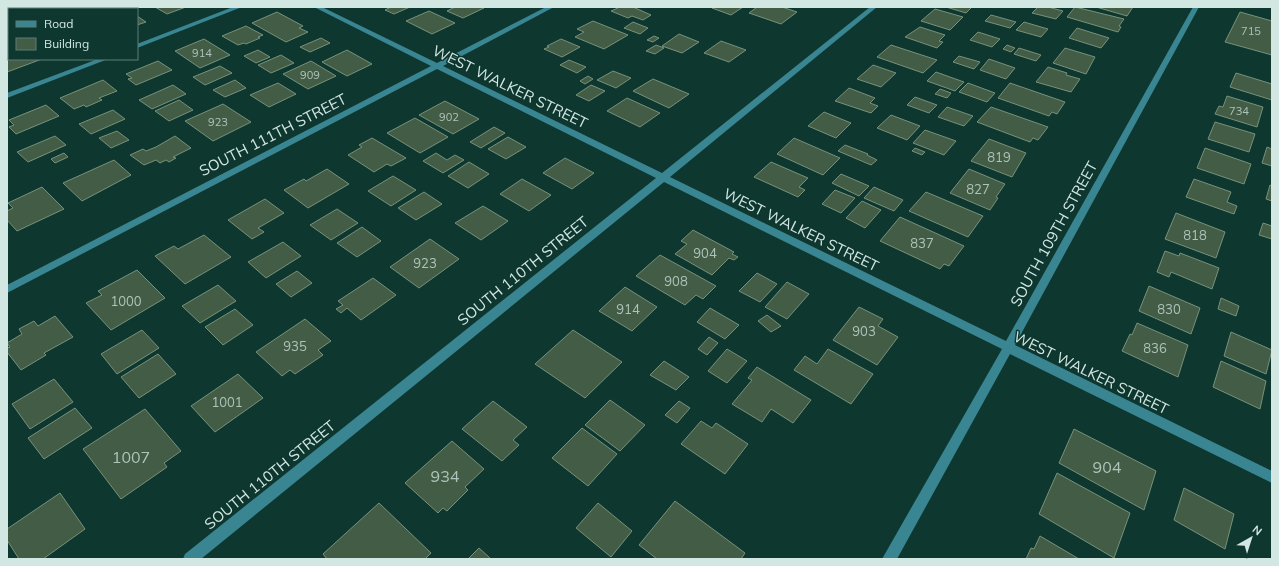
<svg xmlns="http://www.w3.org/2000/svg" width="1279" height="566" viewBox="0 0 1279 566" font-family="Mulish,sans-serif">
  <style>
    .building { fill: #435c46; stroke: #77927a }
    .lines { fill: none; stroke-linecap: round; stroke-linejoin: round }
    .minor { fill: #398592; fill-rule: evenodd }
    .labels { text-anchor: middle; stroke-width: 3; stroke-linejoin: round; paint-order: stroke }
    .far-number-label { font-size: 11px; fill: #aec4bb }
    .number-label { font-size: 13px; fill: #aec4bb }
    .street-label { font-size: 15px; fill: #d2e7e2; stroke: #0e3730 }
    .near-number-label { font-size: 16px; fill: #aec4bb }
  </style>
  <rect width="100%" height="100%" fill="#0e3730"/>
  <path class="building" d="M7,7H50L44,9H9V14L7,12Z
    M155,7H186L167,14Z
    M391,7H410L394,14L385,10Z
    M455,7H482L484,8L463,18L447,11Z
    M617,7H633L651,15L643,20L632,16L628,18L611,11L618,8Z
    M714,7H743L731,15L712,8Z
    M757,7H782L797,12L781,24L749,13Z
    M946,7H972L966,13Z
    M1038,7H1048L1063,11L1056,19L1032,13Z
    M1075,7L1124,19L1119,26L1121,27L1118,32L1067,17Z
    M1096,7H1133L1127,16Z
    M935,9L963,17L950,30L921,21Z
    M429,11L455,23L432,34L406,21Z
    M277,12L303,26L299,28L308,32L286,42L252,23Z
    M1240,12L1272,21V55L1225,42Z
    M991,15L1016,22L1010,28L985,21Z
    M137,16L146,22L137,25Z
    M593,21L628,35L604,49L575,37L584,32L577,29Z
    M633,22L648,28L640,34L624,28Z
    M1024,22L1048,29L1041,37L1016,30Z
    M246,26L263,35L258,37L260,38L246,44L244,43L238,45L222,36Z
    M920,27L945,35L939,41L943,42L937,48L905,37Z
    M1077,28L1109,38L1101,48L1069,38Z
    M978,32L1000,39L992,47L970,40Z
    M679,34L699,42L682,53L662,46Z
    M654,36L659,38L653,42L647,40Z
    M321,38L330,43L310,52L300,47Z
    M204,39L230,55L200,68L175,51Z
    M561,39L580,47L562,57L544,49L549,47L547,46Z
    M721,41L746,50L729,62L704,53Z
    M656,45L664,48L655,54L646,51Z
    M891,45L937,60L923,73L877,57Z
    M1007,45L1015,48L1011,52L1003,49Z
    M1019,48L1041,55L1036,61L1014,54Z
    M1065,48L1095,57L1086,74L1053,63Z
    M258,50L270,57L256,63L244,56Z
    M347,50L372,64L347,76L322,62Z
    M9,51V59H42L7,72V52Z
    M281,55L294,63L271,73L258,65Z
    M959,56L980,62L974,69L953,62Z
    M989,59L1015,68L1006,79L980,70Z
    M569,60L586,67L577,73L560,65Z
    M158,61L172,70L136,85L128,79L132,78L126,74Z
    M311,61L336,76L308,89L283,74Z
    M873,65L896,73L881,87L857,79Z
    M220,66L232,73L205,85L193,77Z
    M1048,67L1067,73L1066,75L1080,79L1071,92L1036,82Z
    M613,71L631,78L616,88L597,80Z
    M936,72L964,82L955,91L927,81Z
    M1236,73L1272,84V100L1230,87Z
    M588,76L593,79L585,84L580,81Z
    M653,79L689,94L669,108L633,91Z
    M103,80L117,91L99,98L102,100L86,107L84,105L74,109L60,98Z
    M235,80L246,88L225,97L213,90Z
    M278,83L296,94L269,107L250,95Z
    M968,83L995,93L987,102L959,92Z
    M1010,83L1065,102L1057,114L1052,112L1049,116L998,98Z
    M173,85L186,94L152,109L139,100Z
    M591,85L605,91L589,101L576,95Z
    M849,88L875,98L870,103L878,106L871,113L835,101Z
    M940,89L951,93L947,98L935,94Z
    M1227,96L1263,107L1257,127L1215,114L1219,106L1223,107Z
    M915,97L937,105L929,113L907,105Z
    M627,98L660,113L640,127L607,111Z
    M179,100L193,110L169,121L155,111Z
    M445,101L479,119L453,134L419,115Z
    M223,104L251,122L213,141L185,121Z
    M46,105L59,116L16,134L9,127L14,125L9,120Z
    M947,107L973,116L964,126L938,117Z
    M991,107L1048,127L1038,140L1033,138L1030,142L977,122Z
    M113,110L125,119L91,134L79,124Z
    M824,112L851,123L836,138L808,126Z
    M891,115L920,126L907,140L877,128Z
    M415,118L448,137L420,153L387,133Z
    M1215,122L1255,134L1249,152L1208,139Z
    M494,127L505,133L481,148L470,142Z
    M925,130L956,141L944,155L913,143Z
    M117,131L129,140L111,148L99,138Z
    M55,136L66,145L28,162L17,152Z
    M175,136L191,148L173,157L176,158L169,162L166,160L160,163L156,160L144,165L130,155L143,149L146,151L156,147Z
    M508,137L526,147L506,159L488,149Z
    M372,138L406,158L391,166L387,164L374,172L348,155L362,147L359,145Z
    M794,138L840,158L823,175L777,154Z
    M989,139L1026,153L1012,177L971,161Z
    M845,145L868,154L867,155L877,160L871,165L838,151Z
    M1267,147L1272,149V166L1262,163Z
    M915,148L925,152L922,155L912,151Z
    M1205,148L1251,164L1244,184L1197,168Z
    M64,153L68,157L55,163L51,159Z
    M436,153L447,160L455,155L464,160L443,173L423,161Z
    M565,158L594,173L572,189L543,173Z
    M114,160L131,175L82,201L63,183Z
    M469,162L489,174L468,188L448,176Z
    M771,162L808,178L799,187L805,190L798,197L754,177Z
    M327,169L349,184L308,208L284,190L304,179L306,181Z
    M969,169L1005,184L996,197L998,198L990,210L950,193Z
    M841,174L869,186L859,196L832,183Z
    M393,176L416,190L391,206L368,191Z
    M522,179L551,195L529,211L500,194Z
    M1194,179L1231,192L1227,202L1237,206L1234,214L1186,197Z
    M1270,185L1272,186V201L1266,199Z
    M42,187L64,209L17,231L7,220V211L13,208L8,203Z
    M874,187L903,200L894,211L864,198Z
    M835,190L855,198L841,213L822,204Z
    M424,192L442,204L416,220L398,208Z
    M926,192L983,216L968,237L909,211Z
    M265,199L284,213L258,228L264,232L252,239L228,220Z
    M862,201L881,210L865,228L846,218Z
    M483,206L508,221L481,240L455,223Z
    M337,209L358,223L331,240L310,225Z
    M1176,213L1225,232L1216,258L1165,239Z
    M900,217L964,246L949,266L944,264L940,269L880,241Z
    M1263,223L1272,226V239L1259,235Z
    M362,227L381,241L357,257L337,243Z
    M693,230L734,252L732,254L738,257L734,260L729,258L712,275L675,254L687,244L681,241Z
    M204,235L231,257L185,284L155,256L174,246L178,249Z
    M430,239L459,259L419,288L390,267Z
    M283,242L301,256L266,278L248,262Z
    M1165,251L1179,256L1180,253L1219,268L1212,289L1171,272L1169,277L1157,272Z
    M660,255L716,286L703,299L696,295L685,305L636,276Z
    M137,270L165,298L111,330L86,303L102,295L98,291Z
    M297,271L312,283L291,297L276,284Z
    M757,273L777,284L760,302L739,291Z
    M373,278L396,295L361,320L347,308L341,313L336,309L343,305L338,301Z
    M787,282L809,294L787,319L765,307Z
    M218,285L236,301L200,323L182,306Z
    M1149,286L1200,308L1191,334L1139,311Z
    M625,287L657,307L632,331L599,311Z
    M1221,298L1239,306L1236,316L1218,309Z
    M859,307L883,319L878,326L898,337L877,365L833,340Z
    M710,308L739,325L725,339L697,322Z
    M235,309L253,325L223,345L205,327Z
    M767,315L781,326L771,332L758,321Z
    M55,316L73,337L44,353L46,355L21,370L7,352V348L10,347L7,343L22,334L19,329L34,321L38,326Z
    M305,319L331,341L318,350L323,355L295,374L290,370L282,376L256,352Z
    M1137,323L1188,345L1178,377L1122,351L1130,334L1132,335Z
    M142,330L159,348L117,374L101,354Z
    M573,330L622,362L585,398L535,364Z
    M1231,332L1272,350L1266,374L1224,356Z
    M709,337L718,343L707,355L698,349Z
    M727,349L747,361L727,383L708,371Z
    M828,349L873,374L851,404L794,370L805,356L817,364Z
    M158,354L176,374L139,398L121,377Z
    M664,361L689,377L676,390L650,375Z
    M1221,361L1266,381L1260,409L1213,387Z
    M757,367L811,400L793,423L771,409L762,422L732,404L752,380L748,378Z
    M238,374L263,398L215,432L191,406Z
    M54,379L73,402L30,429L12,404Z
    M610,400L645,425L620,451L585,425Z
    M493,401L527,427L513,440L519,445L502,461L462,429Z
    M679,401L690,408L677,423L665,415Z
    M75,408L92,428L44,459L28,438Z
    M145,409L181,451L164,463L167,467L121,499L83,449Z
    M701,421L712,428L716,423L748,444L725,474L681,444Z
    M582,428L617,454L588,486L552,458Z
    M1074,429L1156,471L1144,510L1059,463Z
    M452,441L484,469L465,487L468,490L447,511L443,508L438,513L405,483Z
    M1057,473L1130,513L1114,558L1039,514Z
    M1184,488L1234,514L1225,549L1174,520Z
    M60,493L85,529L43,559H19L7,540V529Z
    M675,501L745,553L741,559H657L639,545Z
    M379,503L431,553L425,559H327L323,554Z
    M598,503L632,531L611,557L576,528Z
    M1040,536L1079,559H1026L1031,548L1034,549Z
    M479,548L491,559H468Z"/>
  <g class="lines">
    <path class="minor" d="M233,7H242L137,48V44Z
      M314,7H322L437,63L546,7H554L443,66L662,173L870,7H877L670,177L1006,341L1193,7H1199L1015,345L1272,471V483L1010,354L897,559H882L1002,349L664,182L201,559H183L185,554L656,178L437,69L7,293V285L431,66Z
      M98,59H108L7,98V93Z"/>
  </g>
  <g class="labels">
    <g class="far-number-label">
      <text x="1251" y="35">715</text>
      <text x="202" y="57">914</text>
      <text x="310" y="79">909</text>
      <text x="1239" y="115">734</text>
      <text x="449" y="121">902</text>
      <text x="218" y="126">923</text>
    </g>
    <g class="number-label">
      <text x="999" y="162">819</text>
      <text x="978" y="194">827</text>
      <text x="1195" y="240">818</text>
      <text x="922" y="248">837</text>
      <text x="705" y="258">904</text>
      <text x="425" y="268">923</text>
      <text x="676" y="286">908</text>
      <text x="126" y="306">1000</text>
      <text x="628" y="314">914</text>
      <text x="1169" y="314">830</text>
      <text x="864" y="336">903</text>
      <text x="295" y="351">935</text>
      <text x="1155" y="353">836</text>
      <text x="227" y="407">1001</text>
    </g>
    <g class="street-label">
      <text transform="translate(510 87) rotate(26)" y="5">WEST WALKER STREET</text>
      <text transform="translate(273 135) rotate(-27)" y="5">SOUTH 111TH STREET</text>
      <text transform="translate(801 230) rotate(26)" y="5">WEST WALKER STREET</text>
      <text transform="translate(1054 234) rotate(-61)" y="5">SOUTH 109TH STREET</text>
      <text transform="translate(523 271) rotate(-39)" y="5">SOUTH 110TH STREET</text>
      <text transform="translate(1091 373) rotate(26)" y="5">WEST WALKER STREET</text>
      <text transform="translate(270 475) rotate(-39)" y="5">SOUTH 110TH STREET</text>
    </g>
    <g class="near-number-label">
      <text x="131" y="463">1007</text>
      <text x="1107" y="473">904</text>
      <text x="445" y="482">934</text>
    </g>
  </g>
  <rect width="1279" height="566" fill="none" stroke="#d2e7e2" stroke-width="16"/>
  <rect x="8" y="8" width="130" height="52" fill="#0e3730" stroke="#5c7d77"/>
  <rect x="16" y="21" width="20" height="6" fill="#398592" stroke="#5c7d77"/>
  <text x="44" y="28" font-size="12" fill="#d2e7e2">Road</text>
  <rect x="16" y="38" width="20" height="12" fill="#435c46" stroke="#5c7d77"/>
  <text x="44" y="48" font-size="12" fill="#d2e7e2">Building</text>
  <g transform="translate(1251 538) rotate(39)" stroke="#0e3730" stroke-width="3" paint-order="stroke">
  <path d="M0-3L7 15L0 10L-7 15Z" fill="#d2e7e2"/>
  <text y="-6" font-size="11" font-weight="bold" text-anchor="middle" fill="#d2e7e2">N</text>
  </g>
</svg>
